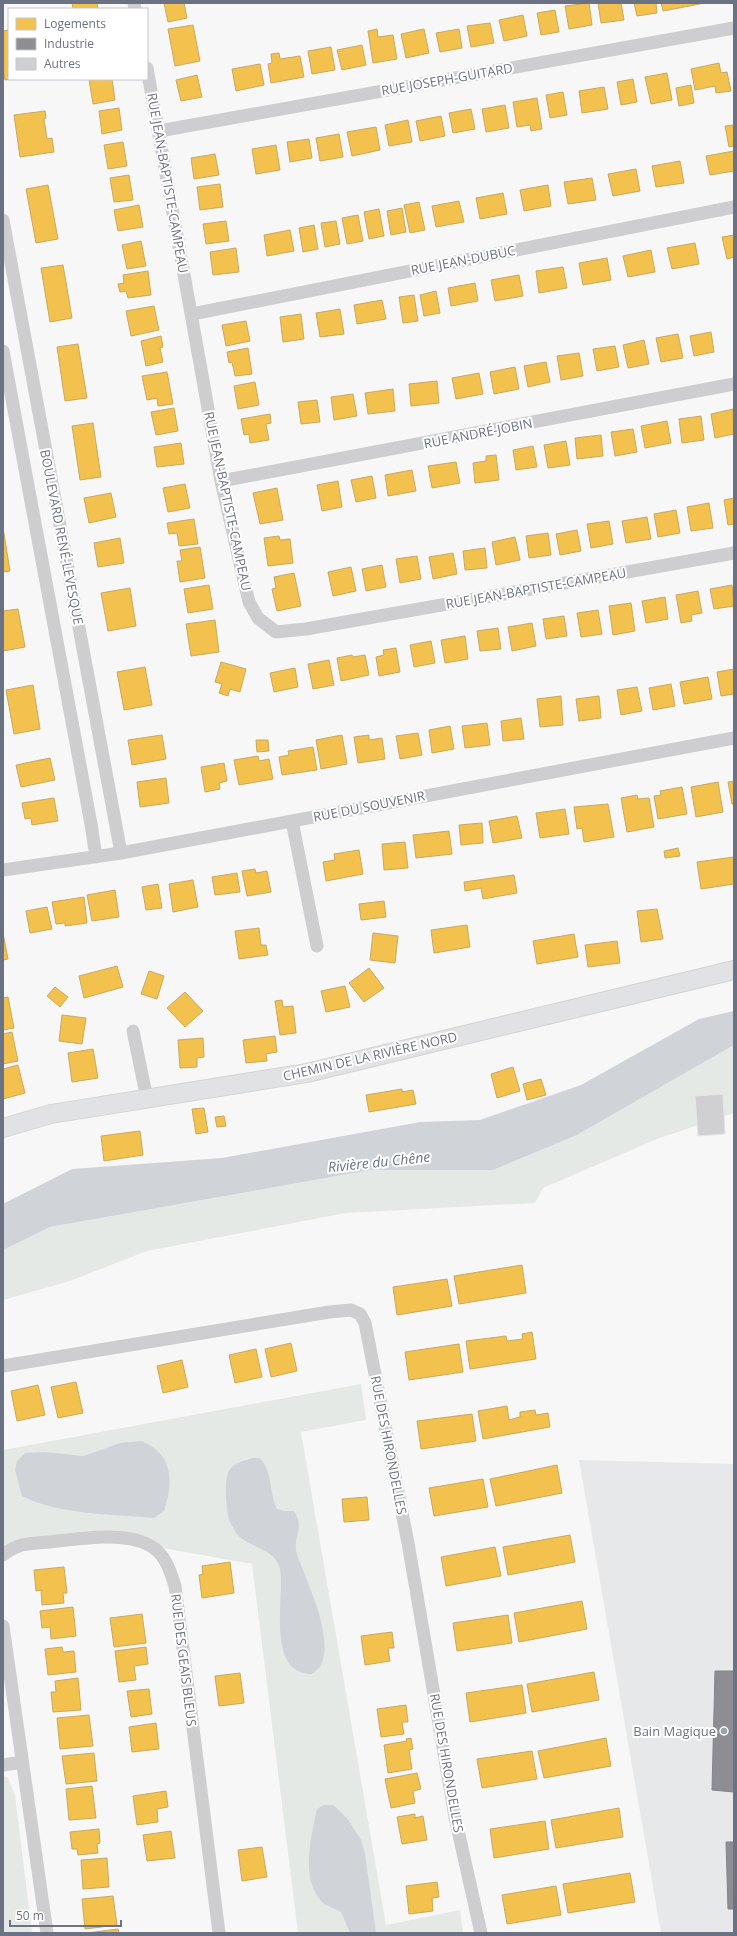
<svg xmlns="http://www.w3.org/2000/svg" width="737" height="1936" viewBox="0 0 737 1936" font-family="'Open Sans',sans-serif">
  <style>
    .built { fill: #e7e8e9 }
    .green { fill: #e5e9e5 }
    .water { fill: #d0d3d8 }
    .homes { fill: #f2c14e; stroke: #caa95e }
    .industry { fill: #8d8d92; stroke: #83858e }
    .building { fill: #d0d0d2; stroke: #e6e6e6 }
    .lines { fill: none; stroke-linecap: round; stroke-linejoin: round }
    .secondary-casing { stroke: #d3d3d5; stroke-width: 20 }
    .street { stroke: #ceced0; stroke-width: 13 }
    .secondary { stroke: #e1e2e3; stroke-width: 18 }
    .poi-dot { fill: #9ca1ac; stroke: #fff; stroke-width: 1.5 }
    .labels { text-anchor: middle; stroke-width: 4; stroke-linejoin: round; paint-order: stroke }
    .street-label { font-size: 13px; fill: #6b7284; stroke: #fff }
    .poi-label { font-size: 13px; fill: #6b7284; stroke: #fff; text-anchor: end }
    .water-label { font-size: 14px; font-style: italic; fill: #67727f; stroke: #fff }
  </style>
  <rect width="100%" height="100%" fill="#f7f7f7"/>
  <path class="built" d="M579,1460L734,1464V1933H661Z"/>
  <path class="green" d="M734,1045V1113L657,1139L543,1188L535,1203L346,1213L147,1251L70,1281L3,1300V1250L50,1227L371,1170H493L577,1135Z
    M361,1384L366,1420L301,1432L386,1925L460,1910L463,1933H298L252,1564L151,1546L138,1540L3,1548V1450Z
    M3,1776L8,1778L15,1795L32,1933H3Z"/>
  <path class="water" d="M734,1011V1045L577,1135L493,1170H371L50,1227L3,1250V1204L72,1169L222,1158L420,1122L480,1120L581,1085L699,1019Z
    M141,1441C173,1453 174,1482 164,1511L154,1518C113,1514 59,1515 22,1496L15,1470L17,1461L25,1453L44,1452L84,1456L120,1443Z
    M253,1458H260C273,1473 269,1491 277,1509L284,1511H294C305,1528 294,1533 296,1550C297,1556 301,1564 303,1570C312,1594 333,1640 321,1665C319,1669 314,1672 312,1674C265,1674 285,1596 280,1569C276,1548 248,1548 236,1533C234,1529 230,1523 229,1519C226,1510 224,1479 229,1471C233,1462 245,1461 253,1458Z
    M324,1805H333L347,1818L361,1840L365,1854L376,1933H350L341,1912C336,1909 329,1907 324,1904C299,1880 311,1838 317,1809Z"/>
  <path class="homes" d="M72,3H97L98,9H73Z
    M164,3H184L187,18L168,22Z
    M589,3L592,25L569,29L565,6Z
    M598,3H621L624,20L601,23Z
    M634,3H656L657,13L637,16Z
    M661,3H700V4L663,11Z
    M555,10L559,32L541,35L537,13Z
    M523,15L527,36L504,41L499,20Z
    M490,23L494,43L471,47L467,26Z
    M193,25L200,61L175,66L168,29Z
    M377,29L378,37L393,35L397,59L373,63L368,31Z
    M424,29L429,53L406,58L401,34Z
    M459,29L462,48L440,52L436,33Z
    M9,30V79H11L5,80L3,69V31Z
    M362,45L366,65L342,70L337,50Z
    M331,47L335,70L312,74L308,51Z
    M279,53L280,59L300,56L304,77L271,83L268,64L272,63L271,54Z
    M719,63L721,73L727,72L731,91L716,93L715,86L695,90L691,69Z
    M260,64L264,85L236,91L232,69Z
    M667,73L672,100L651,104L645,77Z
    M197,75L202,97L181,101L176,80Z
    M89,79H112L115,100L93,104Z
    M633,79L637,102L621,105L617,82Z
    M691,85L694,103L679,106L676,88Z
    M604,87L608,109L582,113L579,91Z
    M563,92L567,115L550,118L546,95Z
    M537,98L542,129L531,131L530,125L517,127L513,102Z
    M505,105L509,128L486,132L482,109Z
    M119,108L122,130L102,134L99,111Z
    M471,109L475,129L453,133L449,113Z
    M45,111L46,118L44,119L47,139L52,138L54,152L20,157L14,115Z
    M441,116L445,136L420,141L416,121Z
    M408,120L412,142L389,146L385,125Z
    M734,125V146L729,147L725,126Z
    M376,127L380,150L352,156L347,132Z
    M339,134L343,157L320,161L316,138Z
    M309,139L312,158L290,162L287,142Z
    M123,142L127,166L108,169L104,145Z
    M276,145L280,170L256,174L252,149Z
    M734,151V171L710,175L706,156Z
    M215,154L219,175L194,179L191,158Z
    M680,161L684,183L656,187L652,166Z
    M636,169L640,191L613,196L608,174Z
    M129,175L133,200L114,202L110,178Z
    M592,178L596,200L568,204L564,182Z
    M220,184L223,207L200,210L197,187Z
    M48,185L58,239L36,243L26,189Z
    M548,185L551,206L524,211L520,190Z
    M503,193L507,214L480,219L476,198Z
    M459,201L464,222L436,227L432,206Z
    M419,202L425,230L410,233L404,205Z
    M139,205L143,227L118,231L114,210Z
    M402,208L406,232L391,235L387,211Z
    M379,209L384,236L369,239L364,212Z
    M358,215L363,241L347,244L342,218Z
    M226,221L229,241L206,244L203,224Z
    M336,221L340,244L325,247L321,223Z
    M314,225L318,249L303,252L299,228Z
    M290,230L294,251L267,256L264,235Z
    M734,235V257L727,259L722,237Z
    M141,241L146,266L127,269L122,245Z
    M695,243L699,264L672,269L667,248Z
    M236,248L239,272L213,275L210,252Z
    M651,250L655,272L628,277L623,256Z
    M607,258L611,280L583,285L579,263Z
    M63,265L72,318L50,322L41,268Z
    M563,267L567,288L539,293L536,271Z
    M148,271L151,295L128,298L126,291L120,292L118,284L124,283L123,275Z
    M519,275L523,296L495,301L491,280Z
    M475,283L478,301L451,306L448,288Z
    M436,291L440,313L424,316L420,295Z
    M414,295L418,321L403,323L399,297Z
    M382,300L386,319L357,324L354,305Z
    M154,306L159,330L131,336L126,311Z
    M340,309L344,334L320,337L316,313Z
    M301,314L304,339L283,342L280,317Z
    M246,321L250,341L226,346L222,325Z
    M711,332L714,352L694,356L690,336Z
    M678,334L683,358L661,362L656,338Z
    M161,336L163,347L160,348L163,362L146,366L141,341Z
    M644,340L649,364L628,368L623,345Z
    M78,344L87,398L65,401L57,347Z
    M615,346L619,367L597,371L593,349Z
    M248,348L252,374L235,376L232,362L229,363L227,352Z
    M579,353L583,376L561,380L557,356Z
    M546,362L550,382L528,387L524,366Z
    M515,367L519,389L494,394L490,372Z
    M167,372L173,404L158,406L157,398L147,400L142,376Z
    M479,373L483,394L456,399L452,378Z
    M437,381L439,403L411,406L409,384Z
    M255,382L259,405L238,409L234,386Z
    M393,389L395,411L368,414L365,393Z
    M353,394L357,416L334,420L331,397Z
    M317,400L320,422L301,424L298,402Z
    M174,408L178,431L156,435L151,412Z
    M733,409L734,434L715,438L711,414Z
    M270,414L271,423L266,424L269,440L250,443L249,434L244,435L241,419Z
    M701,416L704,440L682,443L679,419Z
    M667,421L671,443L645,448L641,426Z
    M93,423L101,477L80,480L72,426Z
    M633,429L637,452L615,456L611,432Z
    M601,435L603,456L577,459L575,438Z
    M566,441L570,465L548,468L544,445Z
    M181,443L184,464L157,467L154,447Z
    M533,446L537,467L516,470L513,450Z
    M496,455L499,480L475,483L473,463L486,461V456Z
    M456,462L460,483L432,488L428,466Z
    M412,470L416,491L388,496L385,475Z
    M372,476L376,498L356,502L351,480Z
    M338,481L342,507L322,511L317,485Z
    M185,484L190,508L168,512L163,488Z
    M277,488L283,520L260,524L253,493Z
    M111,493L116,517L89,523L84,498Z
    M734,498V524L728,525L724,500Z
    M709,503L713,528L691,531L687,507Z
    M676,510L680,533L658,537L654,514Z
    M647,517L651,539L626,543L622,521Z
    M194,519L198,544L179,546L177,533L169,534L167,523Z
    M609,521L613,544L591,548L587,524Z
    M3,528L10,571L3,572Z
    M577,530L581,551L560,555L556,534Z
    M548,533L551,555L529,558L526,536Z
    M279,536L280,540L290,539L293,563L268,566L264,538Z
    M515,537L520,560L496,565L492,542Z
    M120,538L124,563L98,567L94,543Z
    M200,547L205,578L180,582L177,561H182L180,550Z
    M485,548L487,568L465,570L463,551Z
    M453,553L457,574L433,579L429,557Z
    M417,556L421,579L400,583L396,559Z
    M382,565L386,587L366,591L362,569Z
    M351,567L356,591L333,596L328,572Z
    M294,573L301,606L277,611L272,589L276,588L274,577Z
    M209,585L213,609L188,613L184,589Z
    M732,585L734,606L714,609L710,589Z
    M130,588L136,626L108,631L101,593Z
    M698,591L702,613L691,615L692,621L681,623L676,595Z
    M665,597L668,619L646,623L642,601Z
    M631,603L635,631L613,635L609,606Z
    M18,609L25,647L3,651V611Z
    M598,610L602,634L581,637L577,613Z
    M564,616L567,636L546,639L543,619Z
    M215,620L219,652L191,656L186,624Z
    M532,623L536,646L512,651L508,627Z
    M498,628L501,649L480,651L477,631Z
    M465,636L468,659L445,663L441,640Z
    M431,641L435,663L414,667L410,645Z
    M396,648L400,672L379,676L376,657L384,655L383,650Z
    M352,655L353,657L365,655L369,675L341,681L337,658Z
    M329,660L334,685L313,689L308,664Z
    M221,662L246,669L240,692L230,689L228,696L219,693L222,684L215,682Z
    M145,667L152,705L124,710L117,672Z
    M295,668L298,687L274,692L270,673Z
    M734,669V694L721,696L717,672Z
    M708,677L712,699L684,704L680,682Z
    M671,684L675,706L653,710L649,688Z
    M33,685L40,729L14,734L6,690Z
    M637,687L642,711L621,715L617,690Z
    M561,696L563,725L540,727L537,699Z
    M599,696L601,718L579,721L576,699Z
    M521,718L524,739L503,741L501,721Z
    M487,723L490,745L465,748L462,726Z
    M450,726L454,749L432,753L429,730Z
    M418,733L422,755L400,759L396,736Z
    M162,735L166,759L132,765L128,740Z
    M342,735L347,764L321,769L316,740Z
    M369,735V740L382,738L385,759L358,763L354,737Z
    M256,740H268L269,751L257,752Z
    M313,747L317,770L282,775L279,757L289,755L288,751Z
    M258,756L259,761L269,759L273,779L239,785L234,760Z
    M50,758L55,780L21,787L16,765Z
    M224,763L227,781L219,783L220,789L205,792L201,767Z
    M166,778L169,803L140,807L137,782Z
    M734,781V804H732L728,782Z
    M718,782L723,812L696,817L691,787Z
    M682,787L687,814L658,819L654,796L661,795L660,791Z
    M637,795L638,799L649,798L654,827L627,832L621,798Z
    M54,798L58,821L32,825L31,818L25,819L22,803Z
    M608,804L614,837L584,842L582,828L577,829L574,807Z
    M565,809L569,834L540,838L536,813Z
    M517,816L522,838L493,843L489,821Z
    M482,823L483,843L461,845L459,825Z
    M449,831L452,854L416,858L413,835Z
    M405,842L408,868L384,870L382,844Z
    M678,848L680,856L665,858L664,851Z
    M359,850L363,874L326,881L323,862L335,860L334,854Z
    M734,857V884L701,889L697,862Z
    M255,869L256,873L267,871L271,892L247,896L242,871Z
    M237,873L240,892L215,895L212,877Z
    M514,875L517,893L483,899L481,888L465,891L464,882Z
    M193,880L198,907L173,912L169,884Z
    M158,884L162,908L146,910L142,887Z
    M115,890L119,917L92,921L87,895Z
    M84,897L87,923L65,926V923L56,924L52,902Z
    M384,901L386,917L361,920L359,904Z
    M47,907L52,929L30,933L26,911Z
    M657,909L663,939L641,942L637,911Z
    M467,925L470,947L434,953L431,930Z
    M259,928L261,945H266L268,955L239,959L235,931Z
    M3,933L8,959L3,960Z
    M373,933L398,936L395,963L370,960Z
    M574,934L578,957L537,964L533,941Z
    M617,941L620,963L588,967L585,945Z
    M117,966L123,987L84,998L79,976Z
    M369,968L384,988L364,1002L349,983Z
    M149,971L164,976L157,999L141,994Z
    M345,986L350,1007L326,1012L321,991Z
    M55,987L68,997L60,1007L47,996Z
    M185,992L203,1011L185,1027L167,1008Z
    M8,997L14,1028L3,1030V998Z
    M282,1000L283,1007L293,1006L296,1033L280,1035L275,1001Z
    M62,1015L86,1018L82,1044L59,1041Z
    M12,1032L18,1061L3,1064V1034Z
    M275,1036L277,1052L266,1054L267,1061L246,1063L243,1040Z
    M203,1038L204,1057L197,1058V1067L180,1068L178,1040Z
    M93,1049L98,1078L72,1082L68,1053Z
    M18,1065L25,1093L3,1099V1069Z
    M513,1067L520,1091L497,1098L491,1074Z
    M541,1079L546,1095L527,1100L523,1084Z
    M402,1089V1092L413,1090L416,1104L369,1112L366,1095Z
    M204,1108L208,1132L196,1134L192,1109Z
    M224,1116L226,1126L217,1127L215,1117Z
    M140,1131L143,1155L104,1161L101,1136Z
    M522,1265L526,1293L459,1304L454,1276Z
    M447,1279L452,1306L397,1315L393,1287Z
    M532,1332L536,1359L470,1369L466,1341L506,1336L507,1341L523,1339L522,1334Z
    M291,1343L297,1371L271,1377L265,1349Z
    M459,1344L463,1372L409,1380L405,1352Z
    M256,1349L262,1377L235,1383L229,1355Z
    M182,1360L188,1387L163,1393L157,1366Z
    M76,1382L83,1413L58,1418L51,1387Z
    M38,1385L45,1415L17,1421L11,1391Z
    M507,1406L509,1420L520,1417V1412L535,1410L536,1415L548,1413L550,1427L483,1439L478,1411Z
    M472,1414L476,1441L421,1449L417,1421Z
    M557,1465L562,1493L496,1506L490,1479Z
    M483,1479L488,1507L434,1516L429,1488Z
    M367,1497L369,1520L344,1522L342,1499Z
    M570,1535L575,1562L508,1575L503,1547Z
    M495,1547L501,1576L446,1586L441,1557Z
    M230,1562L234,1593L202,1598L199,1575L203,1574L202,1566Z
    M64,1567L67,1593H63L64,1603L42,1605L41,1590L36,1591L34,1570Z
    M582,1601L587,1629L519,1642L514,1613Z
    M73,1607L76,1636L51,1639L50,1627L42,1628L40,1611Z
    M142,1614L146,1643L114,1647L110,1618Z
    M508,1615L512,1643L457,1651L453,1623Z
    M392,1632L394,1648H388L390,1661L365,1665L361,1636Z
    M62,1647L63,1652L74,1651L76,1672L48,1675L45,1649Z
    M146,1647L148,1664L134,1666L136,1680L119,1682L115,1651Z
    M594,1672L599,1700L532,1712L527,1684Z
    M240,1673L244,1703L219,1706L215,1676Z
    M78,1678L81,1710L53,1712L51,1692H56L55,1681Z
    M522,1685L526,1713L470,1722L466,1693Z
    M149,1689L152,1714L131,1717L127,1691Z
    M406,1705L408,1722H402L404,1734L381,1737L377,1709Z
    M89,1715L93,1746L60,1749L57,1718Z
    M156,1723L159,1749L132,1752L129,1727Z
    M411,1738L413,1749L409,1750L412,1769L388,1773L384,1745L407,1741L406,1739Z
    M606,1738L611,1766L544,1778L538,1751Z
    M532,1751L537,1779L482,1788L477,1759Z
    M94,1753L97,1781L66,1784L62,1756Z
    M417,1773L421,1789L413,1791L415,1803L391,1808L385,1779Z
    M92,1786L96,1818L69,1820L66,1789Z
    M166,1791L168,1807L157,1809L158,1822L137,1825L133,1796Z
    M619,1808L623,1837L556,1848L551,1820Z
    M415,1814V1818L423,1816L427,1840L402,1844L397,1817Z
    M545,1821L549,1849L494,1858L490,1829Z
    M99,1829L100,1843L97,1844L98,1853L78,1855L77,1849H72L70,1832Z
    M171,1831L175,1858L147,1861L143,1835Z
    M262,1847L267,1877L242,1881L238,1850Z
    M107,1858L109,1887L83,1889L81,1860Z
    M630,1873L635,1902L568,1913L563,1884Z
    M437,1882L439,1897L432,1898L433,1911L409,1914L406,1886Z
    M556,1886L561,1915L507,1924L502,1895Z
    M113,1896L117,1925L85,1929L82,1899Z
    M118,1929L119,1933H87Z"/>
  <path class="industry" d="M715,1671H734V1792L712,1790Z
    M726,1842H734V1909H728Z"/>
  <path class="building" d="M723,1094L725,1134L698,1136L695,1096Z"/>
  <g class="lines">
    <g class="secondary-casing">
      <path id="secondary" d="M3,1128L51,1114L307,1073L734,970"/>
    </g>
    <path class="street" d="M134,3L135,9
      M147,68L221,481L249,602L258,618L276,632L306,629L734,553
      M159,131L734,28
      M3,220L121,853
      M192,314L734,207
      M3,351L91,824L96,857
      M221,481L734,384
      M292,821L317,946
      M3,870L121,853L734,738
      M133,1031L147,1099
      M3,1366L329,1312L351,1310L360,1314L365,1323L408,1543L455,1817L481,1933
      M3,1555C8,1551 15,1547 22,1545C31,1543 40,1543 49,1542C78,1539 123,1531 149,1545C165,1553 170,1570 175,1586L219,1933
      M3,1626L47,1933
      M3,1765L22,1762"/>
    <use href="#secondary" class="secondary"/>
  </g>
  <circle class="poi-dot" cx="724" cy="1731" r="4"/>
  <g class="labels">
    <g class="street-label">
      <text transform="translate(447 79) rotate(-10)" y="5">RUE JOSEPH-GUITARD</text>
      <text transform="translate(168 183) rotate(80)" y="5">RUE JEAN-BAPTISTE-CAMPEAU</text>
      <text transform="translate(463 260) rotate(-11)" y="5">RUE JEAN-DUBUC</text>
      <text transform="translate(478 433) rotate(-11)" y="5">RUE ANDRÉ-JOBIN</text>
      <text transform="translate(228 501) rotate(78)" y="5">RUE JEAN-BAPTISTE-CAMPEAU</text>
      <text transform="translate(62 537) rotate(79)" y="5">BOULEVARD RENÉ-LEVESQUE</text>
      <text transform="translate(536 588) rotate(-10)" y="5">RUE JEAN-BAPTISTE-CAMPEAU</text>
      <text transform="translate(369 806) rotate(-11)" y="5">RUE DU SOUVENIR</text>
      <text transform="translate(370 1056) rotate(-13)" y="5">CHEMIN DE LA RIVIÈRE NORD</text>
      <text transform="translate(389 1445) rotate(79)" y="5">RUE DES HIRONDELLES</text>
      <text transform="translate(184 1660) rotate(83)" y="5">RUE DES GEAIS BLEUS</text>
      <text transform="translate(447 1763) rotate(80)" y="5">RUE DES HIRONDELLES</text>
    </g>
    <g class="poi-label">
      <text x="716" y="1736">Bain Magique</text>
    </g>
    <g class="water-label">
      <text transform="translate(379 1162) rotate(-6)" y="5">Rivière du Chêne</text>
    </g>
  </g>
  <rect width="737" height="1936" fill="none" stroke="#6b7284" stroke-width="8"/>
  <rect x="8" y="8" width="140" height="72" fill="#ffffff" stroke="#c4c7ce"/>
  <rect x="16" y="18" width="20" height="12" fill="#f2c14e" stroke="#c4c7ce"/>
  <text x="44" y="28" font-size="12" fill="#6b7284">Logements</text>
  <rect x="16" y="38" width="20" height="12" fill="#8d8d92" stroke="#c4c7ce"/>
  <text x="44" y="48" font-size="12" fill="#6b7284">Industrie</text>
  <rect x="16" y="58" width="20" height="12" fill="#d0d0d2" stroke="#c4c7ce"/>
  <text x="44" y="68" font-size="12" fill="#6b7284">Autres</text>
  <path d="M10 1920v6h111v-6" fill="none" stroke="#6b7284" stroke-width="2"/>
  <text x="16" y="1920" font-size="12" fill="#6b7284" stroke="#ffffff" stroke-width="3" paint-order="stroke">50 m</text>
</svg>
